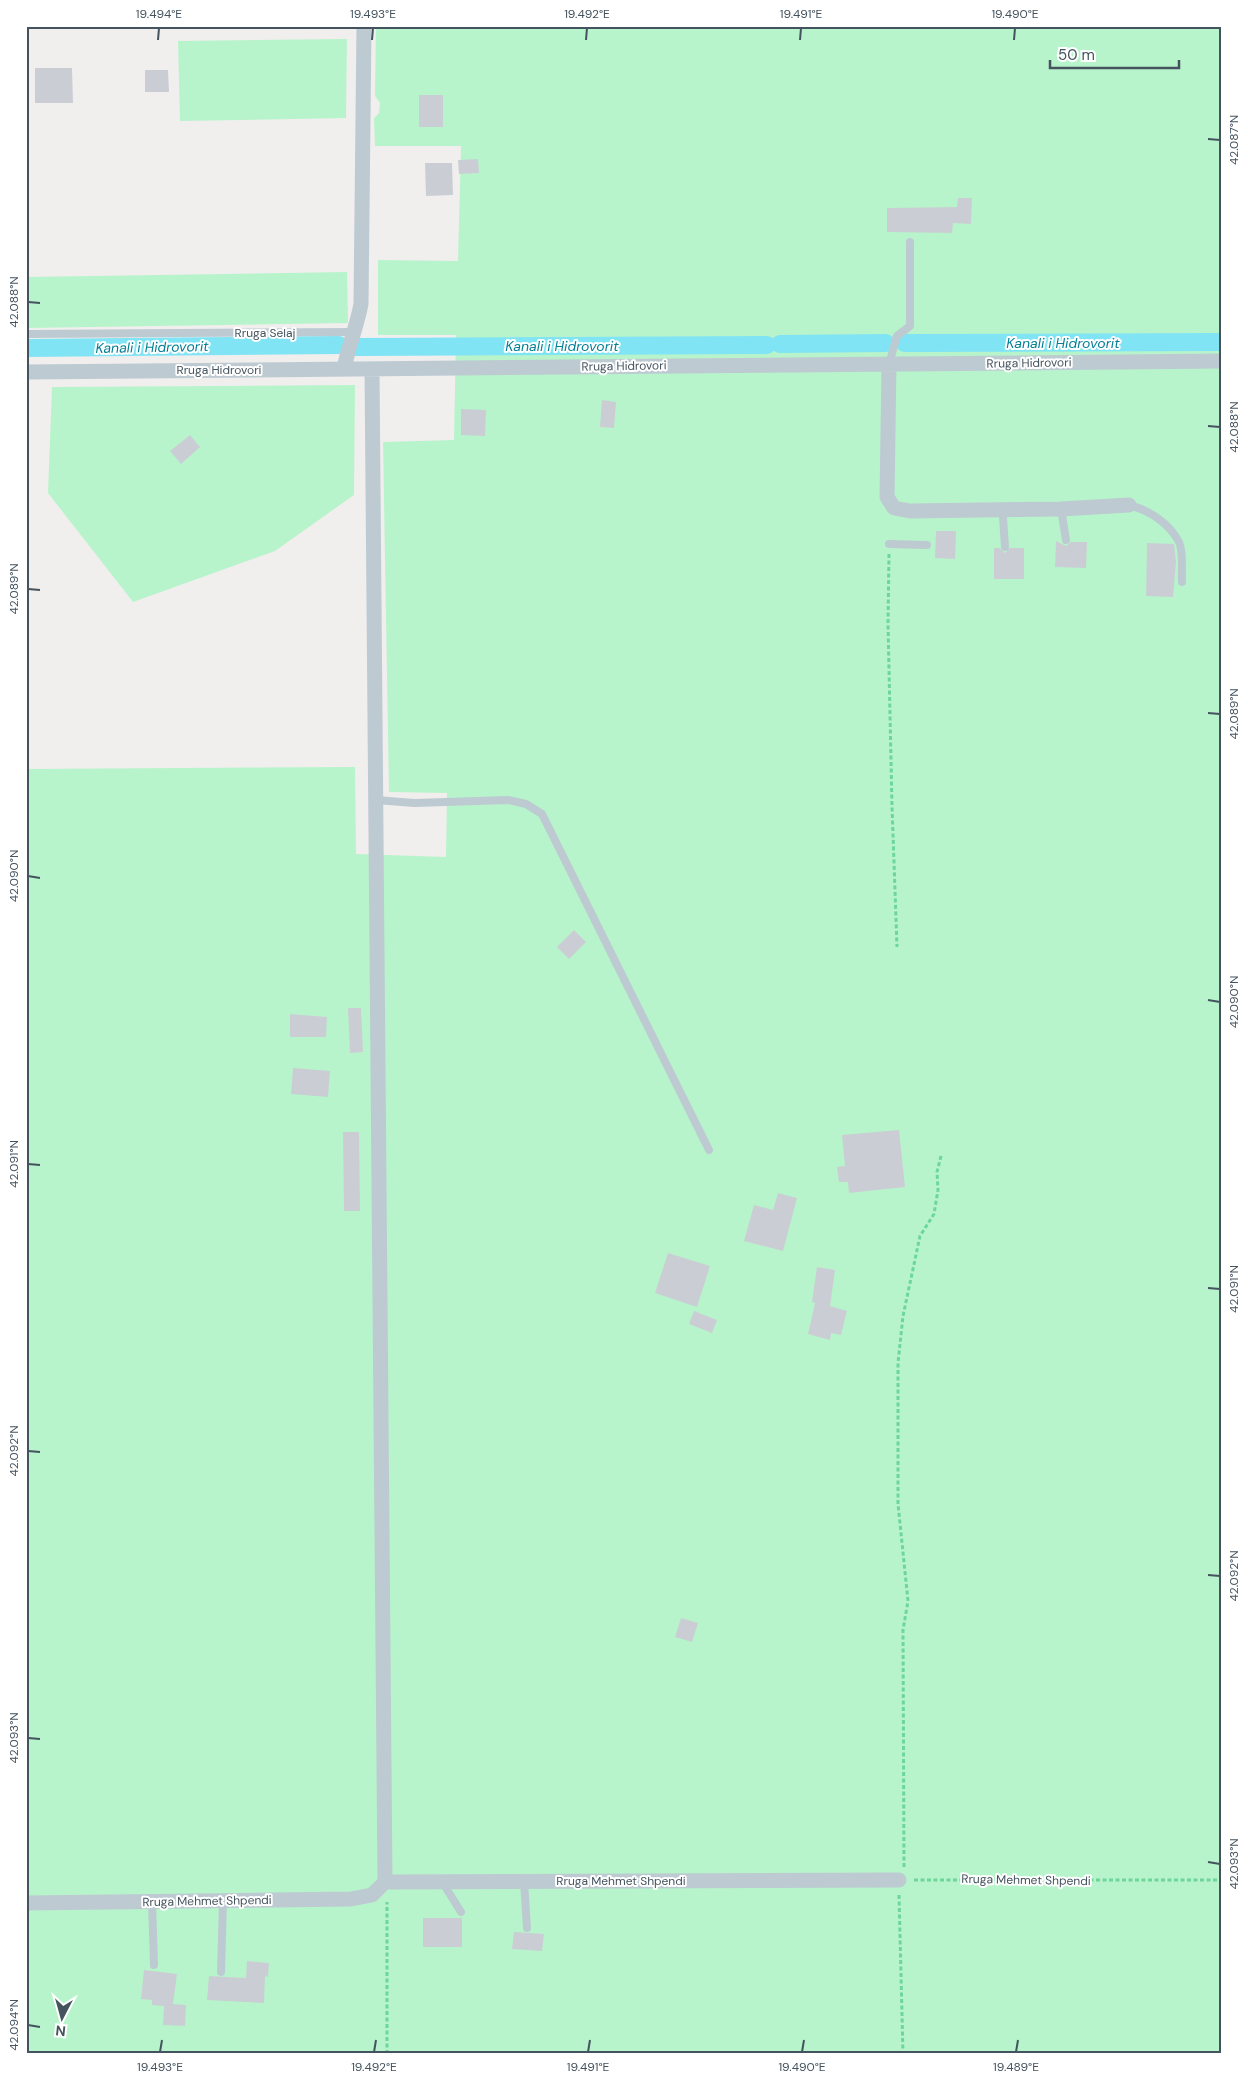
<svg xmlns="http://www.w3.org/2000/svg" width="1248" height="2080" viewBox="0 0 1248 2080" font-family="'DM Sans',sans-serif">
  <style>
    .green { fill: #b8f4cb }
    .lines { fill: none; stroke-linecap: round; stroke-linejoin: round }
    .canal { stroke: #80e4f5; stroke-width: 18 }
    .building { fill: #caced4 }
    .path { stroke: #6cd69b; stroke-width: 3; stroke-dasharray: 4 2.5; stroke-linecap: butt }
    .service { stroke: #bdcad2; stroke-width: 8 }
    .minor { stroke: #bdcad2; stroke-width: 15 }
    .ticks { fill: none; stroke: #44535e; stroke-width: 2 }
    .labels { text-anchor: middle; stroke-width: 4; stroke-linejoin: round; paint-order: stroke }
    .street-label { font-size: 12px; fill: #44535e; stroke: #fff }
    .water-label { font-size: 14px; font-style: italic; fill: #037f95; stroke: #fff }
    .neatline { fill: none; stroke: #44535e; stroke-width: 2 }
    .ticks-label { font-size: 12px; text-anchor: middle; fill: #44535e }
  </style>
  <rect width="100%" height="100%" fill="#f1eeee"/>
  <path class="green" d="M376,26H1222V2054H26V769L355,767L356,854L446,857L447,793L389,792L383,442L454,440L456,335H378V260L458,261L461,146H375L374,118L379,113L380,103L375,96Z
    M347,39L346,118L180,121L178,41Z
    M347,272L348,323L26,328V277Z
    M355,385L354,495L275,551L133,602L48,493L52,387Z"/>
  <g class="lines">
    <path class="canal" d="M905,343L1222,342
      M780,344L886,343
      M356,347L767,345
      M26,348L339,345"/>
  </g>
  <path class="building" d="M35,68H72L73,103H35Z
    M145,70H168L169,92H145Z
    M419,95H443V127H419Z
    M478,159L479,173L459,174L458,160Z
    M425,163H452L453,195L426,196Z
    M958,198H972L971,224L953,223L952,233L887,232V208L957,207Z
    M602,400L616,402L614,428L600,427Z
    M461,409L486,410L485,436L461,435Z
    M190,435L200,447L181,464L170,451Z
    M936,531H956L955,559L935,558Z
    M1056,541L1066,546L1071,542H1087L1086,568L1055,567Z
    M1147,543L1174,544L1176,562L1173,597L1146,596Z
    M994,548H1000L1005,553L1010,548H1024V579H994Z
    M574,930L586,942L569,959L557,947Z
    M348,1008H361L363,1052L350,1053Z
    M290,1014L327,1017L326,1037H290Z
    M293,1068L330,1071L328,1097L291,1094Z
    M899,1130L905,1187L849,1193L848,1182H839L837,1167L845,1166L842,1135Z
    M343,1132H359L360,1211H344Z
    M778,1193L797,1198L783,1251L744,1241L754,1205L773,1210Z
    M668,1253L710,1266L697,1307L655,1293Z
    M817,1267L835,1270L830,1306L847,1311L841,1335L831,1333L830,1340L808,1334L815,1303L812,1302Z
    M694,1311L717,1320L712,1333L689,1324Z
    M681,1618L698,1623L692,1642L675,1637Z
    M423,1918H462V1947H423Z
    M514,1932L544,1934L542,1951L512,1949Z
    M247,1961L269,1963L268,1977L265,1976L264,2003L207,2000L209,1976L246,1978Z
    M144,1970L177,1974L173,2004L186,2005L185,2026L163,2025L164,2006L152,2005V2000L141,1999Z"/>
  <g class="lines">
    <path class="path" d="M889,554L888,623L892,806L897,947
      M904,1867L903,1630L908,1601L898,1504V1363L903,1316L920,1236L934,1214L938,1190L937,1172L941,1156
      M914,1880H1222
      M899,1895L903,2054
      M387,2054V1902"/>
    <path class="service" d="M26,334L355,332
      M889,364L897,336L910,326V242
      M1129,505C1149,510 1169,523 1179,542C1184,552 1181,571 1182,582
      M1000,509L1003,517L1005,547
      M1061,509L1066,540
      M889,544L927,545
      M376,800L414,803L508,800L526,804L542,814L709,1150
      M446,1881V1888L461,1912
      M524,1881L527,1928
      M152,1902L154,1965
      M221,1972L223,1901"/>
    <path class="minor" d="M889,364L887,497L894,508L910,511L1061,509L1129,505
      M344,369C348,347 357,326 361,304L364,26
      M372,369L385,1882
      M26,372L1222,361
      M26,1903L351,1899L372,1895L385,1882L899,1880"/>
  </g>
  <path class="ticks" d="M158,40L159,28M372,40L373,28M586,40L587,28M800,40L801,28M1014,40L1015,28M1208,139L1220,140M28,302L40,303M1208,426L1220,427M28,589L40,590M1208,713L1220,714M28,876L40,878M1208,1000L1220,1002M28,1164L40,1165M1208,1288L1220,1289M28,1451L40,1452M1208,1575L1220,1576M28,1738L40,1739M1208,1862L1220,1864M28,2025L40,2027M160,2052L162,2040M374,2052L376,2040M588,2052L590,2040M802,2052L804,2040M1016,2052L1018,2040"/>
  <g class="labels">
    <g class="street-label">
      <text x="265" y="337">Rruga Selaj</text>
      <text transform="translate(1029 363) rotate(-1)" y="4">Rruga Hidrovori</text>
      <text transform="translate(624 366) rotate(-1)" y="4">Rruga Hidrovori</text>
      <text x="219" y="374">Rruga Hidrovori</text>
      <text transform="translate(1026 1880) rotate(1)" y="4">Rruga Mehmet Shpendi</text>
      <text x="621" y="1885">Rruga Mehmet Shpendi</text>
      <text transform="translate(207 1901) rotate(-1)" y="4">Rruga Mehmet Shpendi</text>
    </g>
    <g class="water-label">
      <text x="1063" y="348">Kanali i Hidrovorit</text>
      <text x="562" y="351">Kanali i Hidrovorit</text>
      <text transform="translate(152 347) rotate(-1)" y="5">Kanali i Hidrovorit</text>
    </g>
  </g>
  <rect width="1248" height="2080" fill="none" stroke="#ffffff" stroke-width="55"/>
  <g transform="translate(62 2018) rotate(186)" stroke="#ffffff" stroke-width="4" paint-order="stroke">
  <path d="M0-4L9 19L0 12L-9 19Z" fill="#44535e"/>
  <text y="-8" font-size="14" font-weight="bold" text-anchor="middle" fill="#44535e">N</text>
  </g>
  <path d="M1050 60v8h129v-8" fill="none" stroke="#44535e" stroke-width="2.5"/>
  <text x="1058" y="60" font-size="15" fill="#44535e" stroke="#ffffff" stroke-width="4" paint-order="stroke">50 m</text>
  <rect x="28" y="28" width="1192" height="2024" class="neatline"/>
  <g class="ticks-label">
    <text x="159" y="18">19.494°E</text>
    <text x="373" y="18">19.493°E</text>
    <text x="587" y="18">19.492°E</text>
    <text x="801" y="18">19.491°E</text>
    <text x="1015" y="18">19.490°E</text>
    <text transform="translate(1234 140) rotate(-90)" y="4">42.087°N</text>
    <text transform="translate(14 302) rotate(-90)" y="4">42.088°N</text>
    <text transform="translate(1234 427) rotate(-90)" y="4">42.088°N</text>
    <text transform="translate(14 589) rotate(-90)" y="4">42.089°N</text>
    <text transform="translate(1234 714) rotate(-90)" y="4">42.089°N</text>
    <text transform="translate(14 876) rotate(-90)" y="4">42.090°N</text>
    <text transform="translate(1234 1002) rotate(-90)" y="4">42.090°N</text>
    <text transform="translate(14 1164) rotate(-90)" y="4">42.091°N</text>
    <text transform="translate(1234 1289) rotate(-90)" y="4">42.091°N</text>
    <text transform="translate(14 1451) rotate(-90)" y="4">42.092°N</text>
    <text transform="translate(1234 1576) rotate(-90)" y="4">42.092°N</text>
    <text transform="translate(14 1738) rotate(-90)" y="4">42.093°N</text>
    <text transform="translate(1234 1864) rotate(-90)" y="4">42.093°N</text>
    <text transform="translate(14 2025) rotate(-90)" y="4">42.094°N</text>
    <text x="160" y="2071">19.493°E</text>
    <text x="374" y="2071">19.492°E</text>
    <text x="588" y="2071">19.491°E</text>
    <text x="802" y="2071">19.490°E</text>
    <text x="1016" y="2071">19.489°E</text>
  </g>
</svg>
